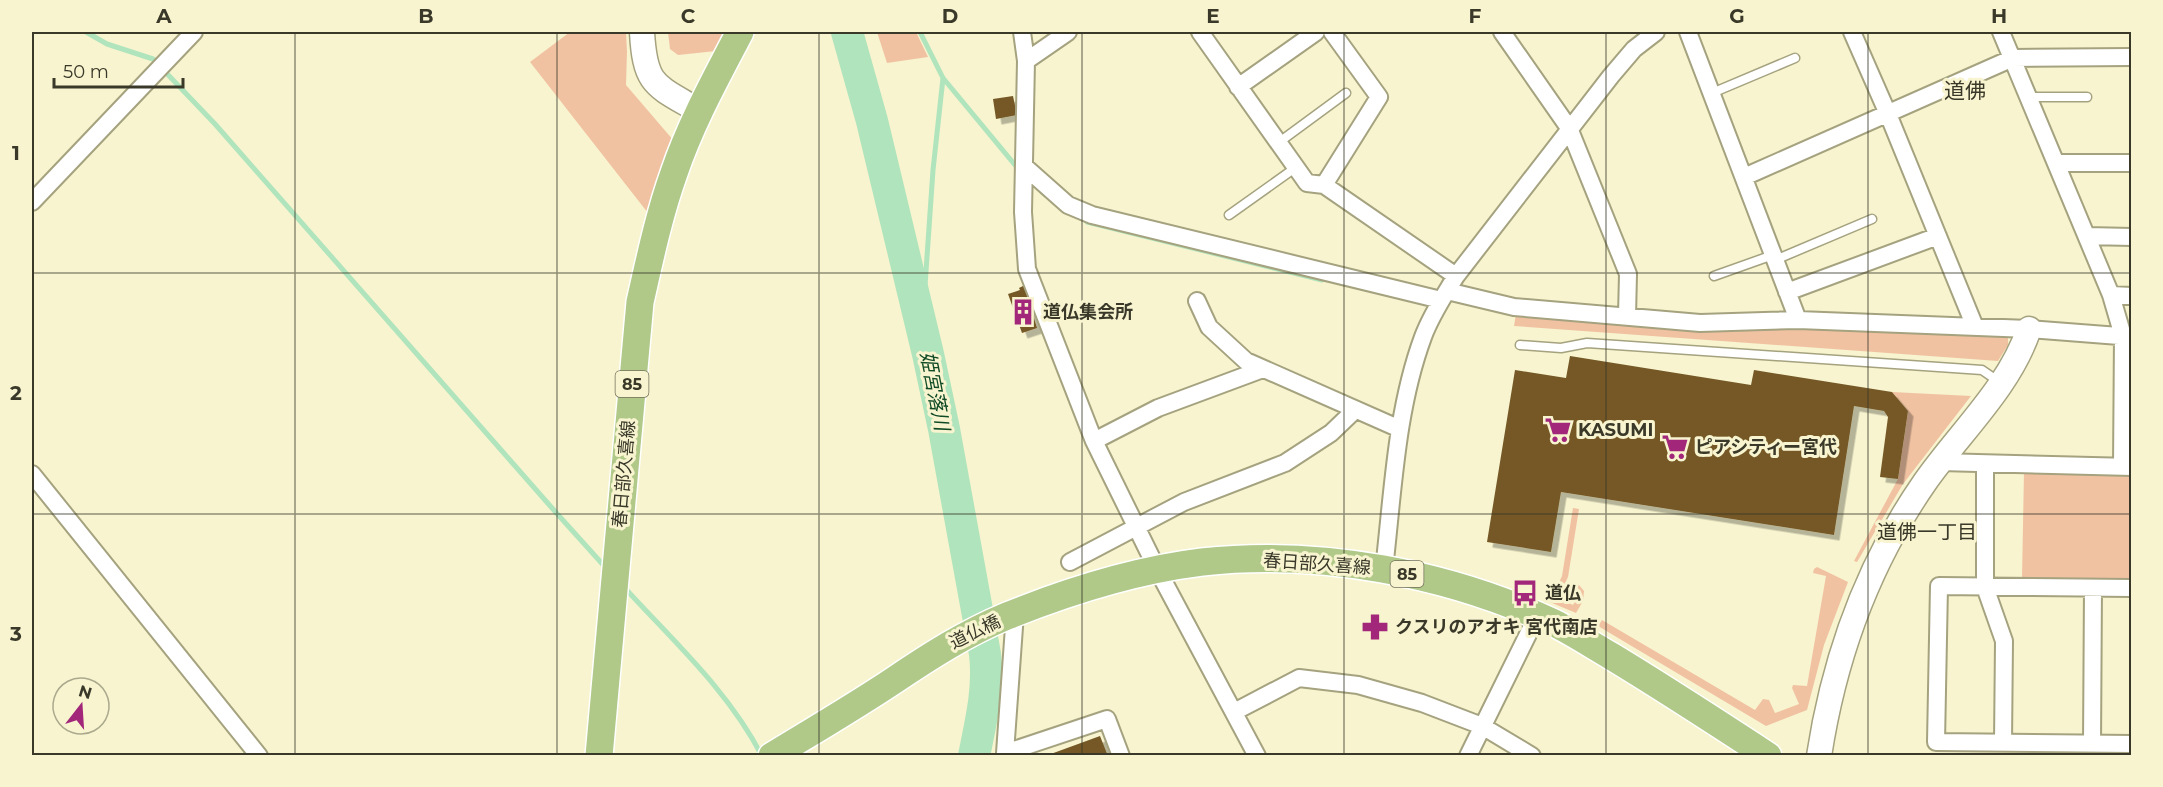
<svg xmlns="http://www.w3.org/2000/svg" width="2163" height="787" viewBox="0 0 2163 787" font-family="Montserrat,'Noto Sans JP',sans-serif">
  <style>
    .green { fill: #f1c2a2 }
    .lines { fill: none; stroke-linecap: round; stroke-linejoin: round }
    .stream { stroke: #b0e4bc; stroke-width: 5 }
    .river { stroke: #b0e4bc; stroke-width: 32 }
    .building { fill: #755927; filter: url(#shadow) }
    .lane-casing { stroke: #a5a27f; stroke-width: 11 }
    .street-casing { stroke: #a5a27f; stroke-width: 20 }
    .secondary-casing { stroke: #a5a27f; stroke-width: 27 }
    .primary-casing { stroke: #fff; stroke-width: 30 }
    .lane { stroke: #fff; stroke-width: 8 }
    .street { stroke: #fff; stroke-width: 16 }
    .secondary { stroke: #fff; stroke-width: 24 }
    .primary { stroke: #b0c888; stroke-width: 27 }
    .grid { fill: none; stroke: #393829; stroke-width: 1.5; stroke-opacity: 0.55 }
    .labels { text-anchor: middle; stroke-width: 6; stroke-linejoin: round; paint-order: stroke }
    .shield { fill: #f7f4cf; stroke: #72705b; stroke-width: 1.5 }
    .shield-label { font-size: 16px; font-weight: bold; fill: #393829 }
    .poi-label { font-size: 18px; font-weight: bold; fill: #393829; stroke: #f7f4cf; text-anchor: start }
    .street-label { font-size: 18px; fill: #393829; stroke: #f7f4cf }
    .water-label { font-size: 20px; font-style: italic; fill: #104b26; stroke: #f7f4cf }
    .neighbourhood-label { font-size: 20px; fill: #393829; stroke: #f7f4cf }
    .quarter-label { font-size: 21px; fill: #393829; stroke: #f7f4cf }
    .neatline { fill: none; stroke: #393829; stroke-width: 2 }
    .grid-label { font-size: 20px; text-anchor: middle; font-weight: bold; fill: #393829 }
  </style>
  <defs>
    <filter id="shadow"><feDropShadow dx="5.5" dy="5.5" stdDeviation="0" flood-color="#0004"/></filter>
  </defs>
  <rect width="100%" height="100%" fill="#f7f4cf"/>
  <path class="green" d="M570,32H626L627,52L626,85L674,141L648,213L530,62Z
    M668,32H726L716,51L678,55L670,49Z
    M877,32H916L928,57L887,63Z
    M1516,314L1702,330L1800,328L2008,337V345L1998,361L1514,326Z
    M1892,392L1971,396L1903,484L1857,562L1854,561L1898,479L1908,411Z
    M2024,472L2131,475V580L2022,578Z
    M1573,508L1579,509L1568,577L1563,588L1558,585L1562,576Z
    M1817,567L1848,582L1824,645L1807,710L1766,726L1598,626L1602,620L1755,710L1763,699L1769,700L1775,713L1799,704L1792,688L1793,685L1807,686L1826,576L1813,573L1814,569Z
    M1572,584L1579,585L1584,591L1583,601L1576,613L1545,600L1549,593L1573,605L1578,595L1569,590Z"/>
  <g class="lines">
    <path class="stream" d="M86,32L107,44L153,59L215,124L552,508L606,568
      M920,32L943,78L933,170L922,329
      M943,78L1020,171
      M1042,192L1058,205
      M1087,222L1322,280
      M623,586C672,640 728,690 762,756"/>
    <path class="river" d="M847,32L872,121L928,354L944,429L985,654C989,689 981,721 974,756"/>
  </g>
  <path class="building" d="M1013,96L1017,115L996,119L993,99Z
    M1027,284L1031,295L1027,296L1037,328L1022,333L1008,294L1020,290L1019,288Z
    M1570,356L1751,385L1754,370L1892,392L1908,411L1898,479L1880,477L1888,417L1884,411L1854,406L1834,535L1561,492L1551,552L1487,542L1515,370L1566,378Z
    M1100,736L1108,756H1048V755Z"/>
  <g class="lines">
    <g class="lane-casing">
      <path id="lane" d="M1712,93L1795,58
        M2029,97H2087
        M1278,143L1346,93
        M1229,215L1295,168
        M1775,260L1872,219
        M1714,276L1773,255
        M1520,345L1561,348L1587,343L1982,370L1998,381"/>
    </g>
    <g class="street-casing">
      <path id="street" d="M1022,32L1026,61L1023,212L1027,269L1094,441L1157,569L1257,756
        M1200,32L1307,183L1324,185L1456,276
        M1502,32L1569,128L1628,274L1627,316
        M1688,32L1798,320
        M1852,32L1888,114L1975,327
        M2001,32L2111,295L2123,336L2122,466
        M1026,61L1068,32
        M1238,87L1316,32
        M2057,163H2132
        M1024,166L1068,205L1092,215L1441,300
        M1744,177L2013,58L2132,57
        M1324,185L1379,97L1332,32
        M32,202L194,32
        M2087,236L2132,237
        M1447,291L1514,307L1700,323L1798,320L2029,329L2132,337
        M1787,292L1938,236
        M2111,295L2132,296
        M1197,301L1209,327L1246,361L1400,429
        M1094,441L1158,408L1263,369
        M1940,462L2132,467
        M1985,464V587L2004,641L2003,743
        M32,474L259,756
        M1070,562L1184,502L1285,463L1331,433L1355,410
        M1384,569C1393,492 1396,410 1423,337C1431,315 1444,296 1456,276L1611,76L1634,49L1656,32
        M2132,588L1939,586L1936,742L2132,744
        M1015,613L1005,753L1107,719L1121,756
        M1234,712L1299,678L1358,685L1422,703L1482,726L1532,756
        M2092,744L2093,588
        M1468,756L1537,616"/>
    </g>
    <g class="secondary-casing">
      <path id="secondary" d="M642,32C645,86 655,85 699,111
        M1819,756C1834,658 1868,564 1925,482C1960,432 2009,388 2029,329"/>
    </g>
    <g class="primary-casing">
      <path id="primary" d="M599,756L640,302C650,258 659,215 674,173C691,123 716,78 740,32
        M772,756C813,731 854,707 893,681C930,656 966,633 1007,616C1069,591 1136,570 1202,562C1319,549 1448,573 1554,623C1574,633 1592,645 1611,656C1664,688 1716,722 1768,756"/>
    </g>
    <use href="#lane" class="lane"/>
    <use href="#street" class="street"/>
    <use href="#secondary" class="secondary"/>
    <use href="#primary" class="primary"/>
  </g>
  <path class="grid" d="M295,32V756M557,32V756M819,32V756M1082,32V756M1344,32V756M1606,32V756M1868,32V756M32,273H2132M32,514H2132"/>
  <defs>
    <g id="building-bare" transform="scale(2.07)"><path d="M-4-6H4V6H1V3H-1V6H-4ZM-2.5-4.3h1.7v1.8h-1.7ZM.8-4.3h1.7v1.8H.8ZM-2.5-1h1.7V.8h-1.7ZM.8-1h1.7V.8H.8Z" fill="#a2267a" stroke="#f7f4cf" stroke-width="2.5" paint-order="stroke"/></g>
    <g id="supermarket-bare" transform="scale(2.07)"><path d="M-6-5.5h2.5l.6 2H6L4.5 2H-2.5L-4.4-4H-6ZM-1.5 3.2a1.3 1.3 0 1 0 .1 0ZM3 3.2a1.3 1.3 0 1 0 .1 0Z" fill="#a2267a" stroke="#f7f4cf" stroke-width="2.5" paint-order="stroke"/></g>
    <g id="bus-bare" transform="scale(2.07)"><path d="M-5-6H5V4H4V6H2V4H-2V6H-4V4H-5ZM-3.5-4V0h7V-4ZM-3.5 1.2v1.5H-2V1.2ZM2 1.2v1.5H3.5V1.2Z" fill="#a2267a" stroke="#f7f4cf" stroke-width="2.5" paint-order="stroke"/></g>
    <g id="pharmacy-bare" transform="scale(2.07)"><path d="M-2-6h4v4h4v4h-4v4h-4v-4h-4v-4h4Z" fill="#a2267a" stroke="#f7f4cf" stroke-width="2.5" paint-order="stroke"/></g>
  </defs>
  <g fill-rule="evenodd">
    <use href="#building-bare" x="1023" y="312"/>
    <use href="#supermarket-bare" x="1558" y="430"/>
    <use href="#supermarket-bare" x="1675" y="447"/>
    <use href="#bus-bare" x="1525" y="593"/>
    <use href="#pharmacy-bare" x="1375" y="627"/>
  </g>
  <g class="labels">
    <g class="shield">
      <rect x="615.5" y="371" width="33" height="26" rx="4.5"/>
      <rect x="1390.5" y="561" width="33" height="26" rx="4.5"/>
    </g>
    <g class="shield-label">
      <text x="632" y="390">85</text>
      <text x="1407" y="580">85</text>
    </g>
    <g class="poi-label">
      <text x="1043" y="318">道仏集会所</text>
      <text x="1578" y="436">KASUMI</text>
      <text x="1695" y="453">ピアシティー宮代</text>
      <text x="1545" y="599">道仏</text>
      <text x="1395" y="633">クスリのアオキ 宮代南店</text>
    </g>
    <g class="street-label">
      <text transform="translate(624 474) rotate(-85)" y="6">春日部久喜線</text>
      <text transform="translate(1317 564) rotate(4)" y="6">春日部久喜線</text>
      <text transform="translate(975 632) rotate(-26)" y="6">道仏橋</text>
    </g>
    <g class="water-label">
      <text transform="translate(935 391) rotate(79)" y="7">姫宮落川</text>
    </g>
    <g class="neighbourhood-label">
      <text x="1927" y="539">道佛一丁目</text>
    </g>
    <g class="quarter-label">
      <text x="1965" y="98">道佛</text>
    </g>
  </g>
  <rect width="2163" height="787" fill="none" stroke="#f7f4cf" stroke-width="66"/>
  <g transform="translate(81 706) rotate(17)"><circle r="28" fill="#f7f4cf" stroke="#aba98d" stroke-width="1.5"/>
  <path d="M0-4.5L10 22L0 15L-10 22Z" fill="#a2267a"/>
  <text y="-9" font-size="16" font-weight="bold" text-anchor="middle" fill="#393829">N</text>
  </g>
  <path d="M54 78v9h129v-9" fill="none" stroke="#393829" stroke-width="3"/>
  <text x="63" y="78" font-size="18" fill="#393829" stroke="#f7f4cf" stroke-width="4.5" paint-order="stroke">50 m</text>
  <rect x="33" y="33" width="2097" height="721" class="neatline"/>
  <g class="grid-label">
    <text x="164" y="23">A</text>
    <text x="426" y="23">B</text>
    <text x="688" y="23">C</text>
    <text x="950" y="23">D</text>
    <text x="1213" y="23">E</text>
    <text x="1475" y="23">F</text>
    <text x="1737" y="23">G</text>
    <text x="1999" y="23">H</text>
    <text x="16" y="160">1</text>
    <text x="16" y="400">2</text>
    <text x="16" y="641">3</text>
  </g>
</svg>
